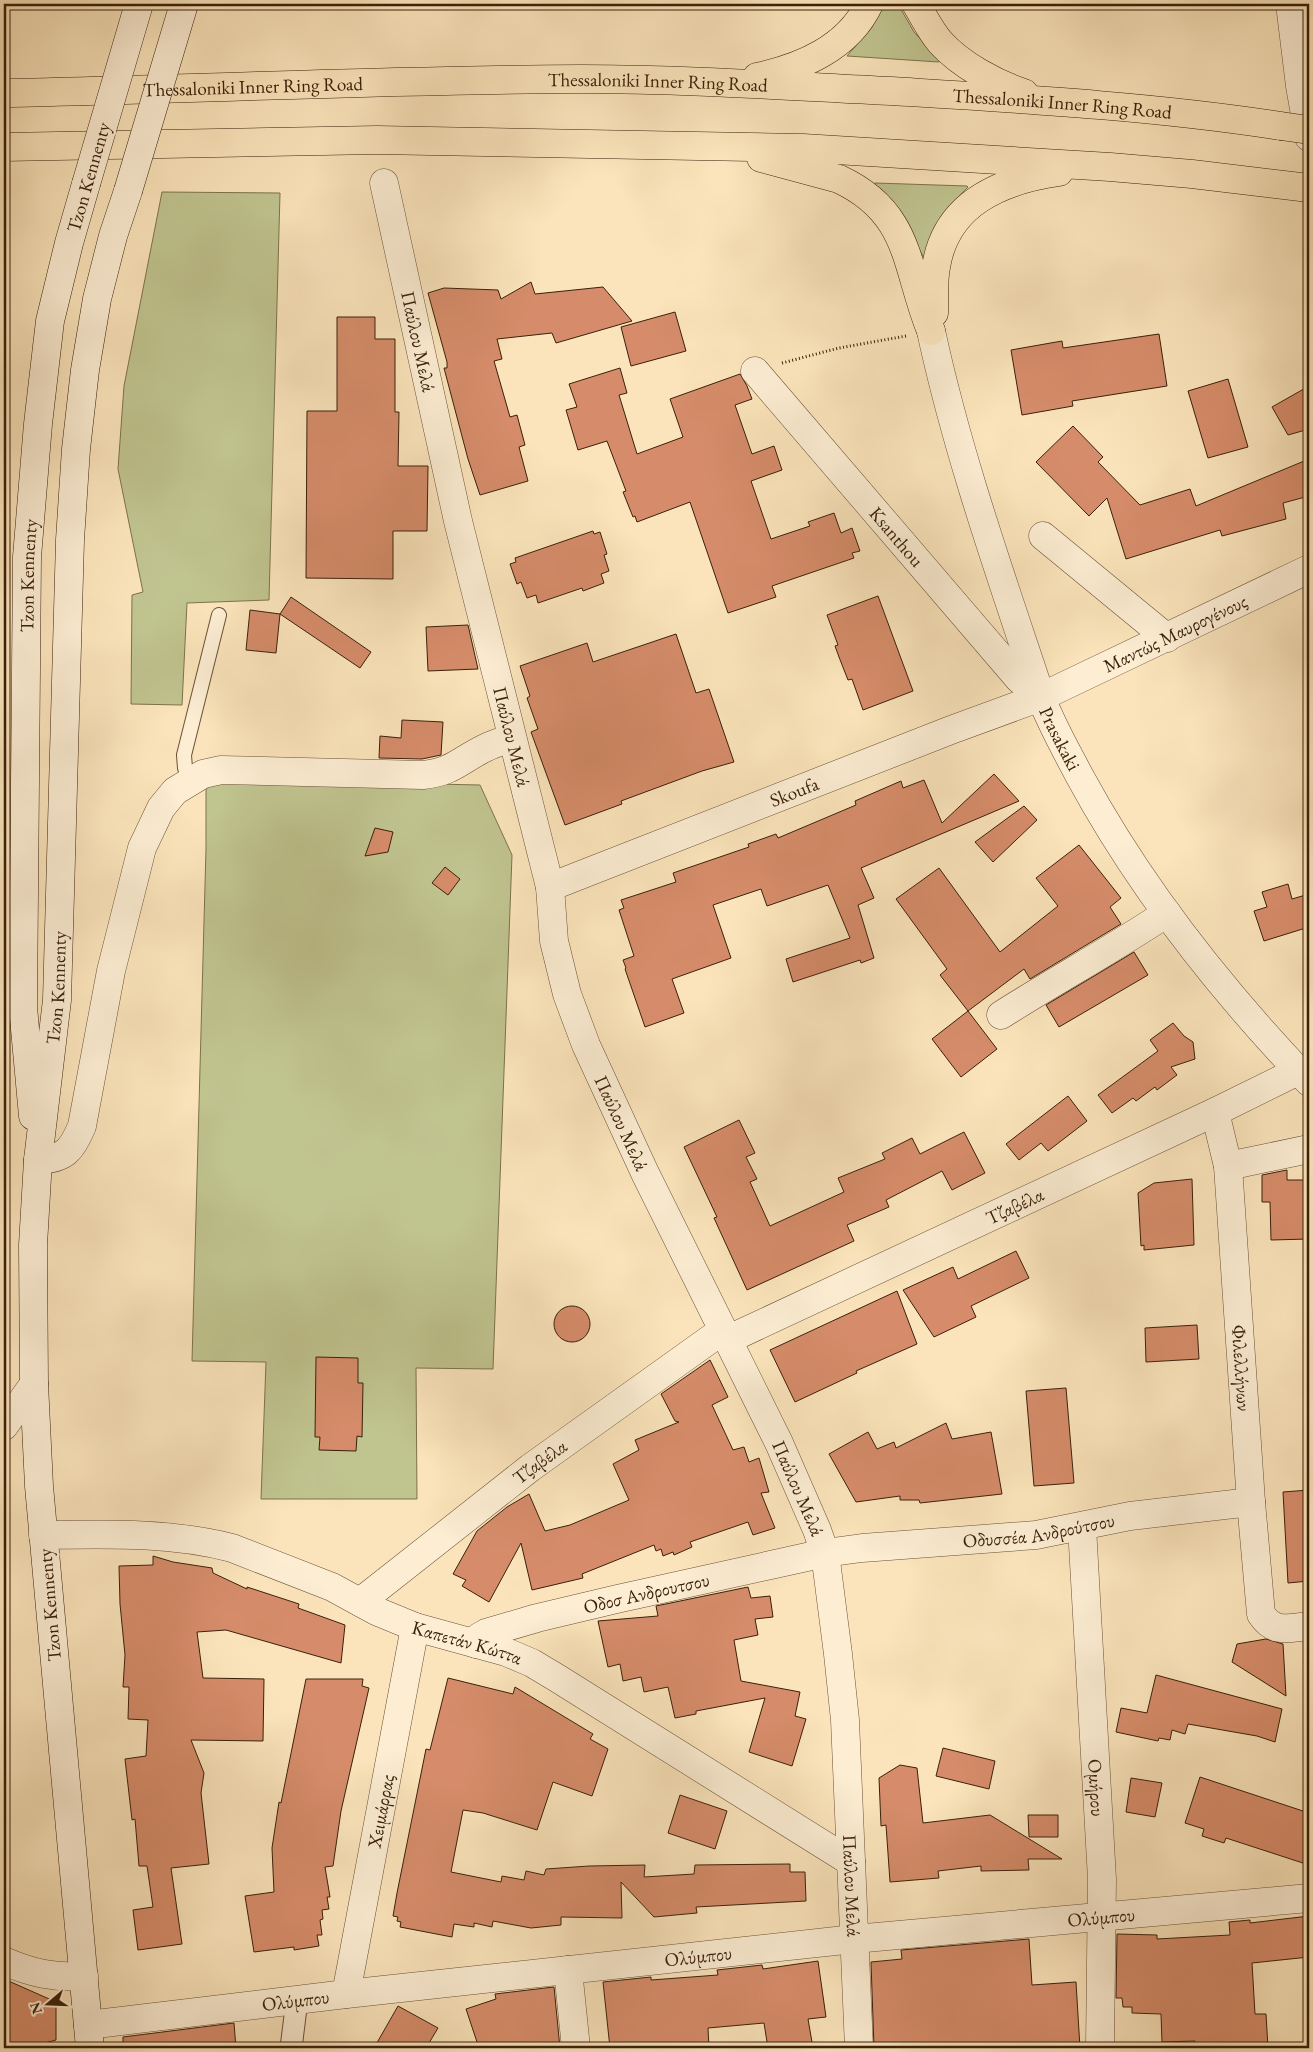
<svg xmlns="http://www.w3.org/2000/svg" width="1313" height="2052" viewBox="0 0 1313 2052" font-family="'EB Garamond',serif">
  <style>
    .green { fill: #c0c48f; stroke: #7d724c }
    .building { fill: #d68c6a; stroke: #3a200a }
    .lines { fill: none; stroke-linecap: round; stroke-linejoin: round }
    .service-casing { stroke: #6a5136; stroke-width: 16 }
    .pedestrian-casing { stroke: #6a5136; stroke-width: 23 }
    .minor-casing { stroke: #6a5136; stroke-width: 29 }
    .tertiary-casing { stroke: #6a5136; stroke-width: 29 }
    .secondary-casing { stroke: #3a200a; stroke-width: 29 }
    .trunk-casing { stroke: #3a200a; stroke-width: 29 }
    .path { stroke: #3a200a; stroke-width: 3; stroke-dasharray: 1 2.5; stroke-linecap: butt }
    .service { stroke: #fcedd3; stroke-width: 14 }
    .pedestrian { stroke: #fcedd3; stroke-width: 21 }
    .minor { stroke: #fcedd3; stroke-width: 28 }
    .tertiary { stroke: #fcedd3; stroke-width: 28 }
    .secondary { stroke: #fcedd3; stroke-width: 28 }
    .trunk { stroke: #fbe4bb; stroke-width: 28 }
    .secondary-bridge-casing { stroke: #3a200a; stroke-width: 29; stroke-linecap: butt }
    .trunk-bridge-casing { stroke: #3a200a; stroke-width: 29; stroke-linecap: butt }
    .secondary-bridge { stroke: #fcedd3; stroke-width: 28 }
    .trunk-bridge { stroke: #fbe4bb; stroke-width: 28 }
    .labels { text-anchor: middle; stroke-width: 5; stroke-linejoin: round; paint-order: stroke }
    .street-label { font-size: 19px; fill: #3a200a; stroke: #fcedd3 }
  </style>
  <rect width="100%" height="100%" fill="#fbe4bb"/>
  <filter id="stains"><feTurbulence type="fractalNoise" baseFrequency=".004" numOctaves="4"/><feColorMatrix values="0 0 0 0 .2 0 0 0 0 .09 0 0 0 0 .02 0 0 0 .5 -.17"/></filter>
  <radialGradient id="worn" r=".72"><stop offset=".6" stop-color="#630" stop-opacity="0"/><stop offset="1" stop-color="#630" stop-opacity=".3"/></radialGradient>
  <path class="green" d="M882,4H898L914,32L940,60L939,62L847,56L872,27Z
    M875,183L967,186L968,187L948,208L924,258L917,245L876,186Z
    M162,192L280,193L269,600L187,603L182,705L131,704L132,595L143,592L118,469L124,386Z
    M206,779L480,785L512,855L493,1369L416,1368L417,1499H261L266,1362L192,1361L206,849Z"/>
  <path class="building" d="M531,282L535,294L603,287L632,321L556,343L552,333L497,339L502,359L494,361L510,417L517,415L525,445L519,447L528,481L480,495L468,459L444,368H447V362L428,293L444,288L498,290L501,299Z
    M675,312L686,351L631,366L621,327Z
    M337,317H375V339H395V412H399L398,466H428L427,531H393V579L306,578L307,411H337Z
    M1159,334L1167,386L1072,401L1073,406L1022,415L1011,350L1062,341L1063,348Z
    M620,368L627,393L619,395L637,454L683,437L670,399L740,374L747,386L752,399L735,405L752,454L774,446L782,470L751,481L771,539L810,526L808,522L834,513L841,533L852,528L860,551L852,553L854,558L772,586L776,597L728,613L690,502L637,522L635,516L633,517L623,492L626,491L607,441L578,450L566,410L577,407L569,384Z
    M1228,379L1248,447L1208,458L1188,391Z
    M1309,386V429L1288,435L1272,407Z
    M1073,426L1103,457L1098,462L1140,505L1190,489L1196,506L1309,459V496L1283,503L1286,519L1222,536L1220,530L1126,559L1107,498L1089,516L1036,462Z
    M593,531L594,534L600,532L607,554L604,555L609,571L601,574L604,583L583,591L582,588L538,603L536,595L527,598L521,582L517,584L510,564L516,562L515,558Z
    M878,596L913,691L863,710L852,679L848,680L839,657L835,646L838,645L827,615Z
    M291,597L371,652L360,668L280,614Z
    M250,610L280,614L276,653L246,650Z
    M468,625L478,669L428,671L426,627Z
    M676,634L696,693L709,689L734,762L702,771L621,801L622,804L565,825L531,732L538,729L527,698L530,696L520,666L587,643L593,662Z
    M402,720L443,722L441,755L422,759L379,758L380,736L401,738Z
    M994,774L1019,801L861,868L874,898L858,905L874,958L861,963L860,960L793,982L786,959L850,938L828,885L767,906L761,889L713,905L731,958L672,979L684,1013L645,1027L625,969L626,968L623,960L634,956L619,910L624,908L621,900L676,882L673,873L749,847L748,844L776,834L778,838L856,805L855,801L901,781L903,788L924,780L942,823Z
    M1024,806L1037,820L993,862L975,842Z
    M375,828L393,832L388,852L365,856Z
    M1079,845L1121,898L1110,907L1121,924L1030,979L1024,969L968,1011L940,975L947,969L896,899L939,868L1000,952L1058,906L1036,878Z
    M445,867L460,879L448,895L432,883Z
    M1288,884L1292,899L1309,894V927L1264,941L1254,911L1267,907L1262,892Z
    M1134,952L1148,975L1059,1027L1046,1005Z
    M968,1011L997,1049L961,1077L932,1039Z
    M1173,1023L1184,1036L1193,1042L1195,1059L1171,1067L1177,1075L1157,1090L1155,1087L1136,1101L1133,1098L1112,1113L1098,1095L1158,1051L1150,1040Z
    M1068,1096L1087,1121L1048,1151L1041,1143L1019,1160L1006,1144Z
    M739,1120L755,1153L746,1157L757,1179L750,1182L770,1226L844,1192L838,1178L885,1159L882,1153L912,1138L920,1154L964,1132L985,1173L952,1190L942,1171L886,1200L889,1207L847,1225L854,1241L747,1290L714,1218L717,1217L684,1147Z
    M1287,1170V1180H1309V1239L1271,1240L1270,1202H1262V1175Z
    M1192,1179L1194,1245L1144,1250V1245L1141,1246L1138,1193L1154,1183Z
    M1016,1251L1029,1278L971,1306L976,1317L934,1337L903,1290L953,1267L958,1279Z
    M897,1291L917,1344L856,1371L857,1373L795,1402L770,1350Z
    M554 1324a18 18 0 1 1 36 0a18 18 0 1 1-36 0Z
    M1197,1325L1199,1359L1146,1362L1145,1328Z
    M316,1357L358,1358V1383H363L362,1437L357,1436L356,1451L319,1450L320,1437H315Z
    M710,1360L728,1397L712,1405L733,1450L744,1447L749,1462L759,1458L769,1492L761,1493L775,1528L753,1535L748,1522L690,1542L692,1547L674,1555L673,1552L663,1556L661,1549L656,1551L654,1545L582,1574L583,1578L532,1590L521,1543L489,1602L462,1586L466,1580L453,1574L477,1531L507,1507L529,1494L545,1531L570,1525L629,1500L613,1464L639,1450L635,1440L679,1422L675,1421L661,1394Z
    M1066,1388L1074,1483L1034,1486L1026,1391Z
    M946,1423L952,1439L991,1432L1002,1494L920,1503L919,1500H900V1496L856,1502L829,1454L868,1432L877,1449L894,1442L896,1448Z
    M1309,1490V1581L1288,1583L1283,1492Z
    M153,1556L173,1562L212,1568L213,1573L247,1589V1587L299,1604L298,1608L345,1625L341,1663L226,1630L197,1632L203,1678L264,1679L263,1741L191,1740L204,1773L201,1793L209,1864L171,1868L182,1944L138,1950L133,1910L153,1907L147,1866H139L135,1819L132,1820L125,1759L146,1756L148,1720L128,1719L129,1687H123L125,1655L120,1604L119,1566L153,1565Z
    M748,1587L751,1598L770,1596L773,1617L755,1619L758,1635L734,1640L741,1681L800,1692L795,1716L806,1719L792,1766L749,1752L765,1698L696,1711V1714L675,1718L668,1687L644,1692L641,1677L623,1681L620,1664L608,1667L598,1621L658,1616L656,1606Z
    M1266,1639L1283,1644L1286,1696L1232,1662L1237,1644Z
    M1156,1675L1282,1709L1275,1742L1257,1736L1188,1724L1185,1734L1172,1730L1170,1740L1159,1738L1158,1741L1116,1732L1121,1708L1147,1713Z
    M448,1678L513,1694L515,1687L593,1734L590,1739L608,1749L592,1796L553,1782L537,1830L483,1813L463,1810L451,1872L501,1882L502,1876L524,1880L526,1871L544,1875L546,1869L589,1866L645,1865L644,1877L694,1874L695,1865L790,1864V1872H805L806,1901L696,1907L697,1913L654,1917L621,1882L622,1918L561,1917V1925L531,1928L493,1921L492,1927L474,1923V1927L454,1924L452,1937L400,1927L401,1922L397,1921L398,1917L393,1916L397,1893L426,1749L430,1750Z
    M306,1679H363L362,1686L369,1688L341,1811L333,1866L325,1867L330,1897H327L329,1909L322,1910L323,1919L320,1920L322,1935H317L319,1946L294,1950V1947L254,1952L245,1896L274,1892L272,1848L279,1802L281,1803Z
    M943,1748L995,1761L989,1789L936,1776Z
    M900,1765L917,1768L923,1823L990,1815L1062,1859H1028L1029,1870L981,1871V1866L938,1871L939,1878L890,1882L886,1825L881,1826L879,1778Z
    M1200,1777L1309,1813V1865L1226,1838L1224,1843L1202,1836L1204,1829L1185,1823Z
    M1131,1778L1162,1783L1155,1817L1126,1812Z
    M680,1795L727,1811L715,1849L668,1833Z
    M1028,1815H1058V1837H1029Z
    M1309,1916V1957L1252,1963L1255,2014H1266L1268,2048H1195V2041L1162,2042L1161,2014L1132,2013V2007H1123L1122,1998H1116L1117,1934L1157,1935V1939L1230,1935L1229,1922L1250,1920V1923Z
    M1029,1939L1032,1985L1076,1982L1080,2048H874L871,1962L902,1959L901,1950Z
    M818,1961L826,2017L808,2019L813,2048H768L764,2023L708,2028L709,2048H610L603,1982L651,1977V1980L718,1975L717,1970L762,1965L763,1969Z
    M4,1979L56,2002V2040L26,2048H4Z
    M554,1987L560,2048H479L466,2009L496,1999L495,1994Z
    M398,2006L438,2028L426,2048H374Z
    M234,2023L236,2048H123V2037Z"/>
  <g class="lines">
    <g class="service-casing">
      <path id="service" d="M189,781L185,768L184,755L219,615"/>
    </g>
    <g class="pedestrian-casing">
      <path id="pedestrian" d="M291,2048L297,2000"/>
    </g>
    <g class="minor-casing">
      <g id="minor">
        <path d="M1290,4L1300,86L1309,137"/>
        <path id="s1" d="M384,183L458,521L550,887L554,941L567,994L586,1045L645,1173L779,1443L817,1530L825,1553L838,1654L845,1720L859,2048"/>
        <path id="s2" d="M755,371L1019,679L1041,697"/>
        <path d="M1043,536L1167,638"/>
        <path id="s3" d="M550,887L951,730L1041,697L1309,569"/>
        <path d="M1001,1015C1056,980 1113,949 1167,913"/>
        <path id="s4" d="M1215,1112L1228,1166L1251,1502L1261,1614C1274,1634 1288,1628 1309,1626"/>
        <path d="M38,1160C65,1159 72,1150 82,1126L111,971L142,848L161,808L175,791L203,774L221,770L423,775C453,772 460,760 485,748C493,744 503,741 511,738"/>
        <path d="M1228,1166L1309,1149"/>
        <path id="s5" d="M729,1339L1215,1112L1298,1071"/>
        <path d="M4,1426L34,1384"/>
        <path id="s6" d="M1082,1527L1102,1879L1100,2048"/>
        <path id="s7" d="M43,1535C107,1534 170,1532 232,1548L332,1587L376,1611L415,1627L506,1652L532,1663L557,1678L851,1862"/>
        <path id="s8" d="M360,1602L530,1468L723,1330"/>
        <path id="s9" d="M476,1644L479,1637L486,1633L537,1618L617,1599L825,1553L862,1548L1036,1535L1130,1516L1251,1502"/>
        <path d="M4,1961C31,1973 54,1978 84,1976"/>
        <path d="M568,1970L576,2048"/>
        <path id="s10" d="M346,1994L415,1627"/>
        <path id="s11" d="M88,2025L346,1994L854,1939L1309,1898"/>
      </g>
    </g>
    <g class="tertiary-casing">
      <g id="tertiary">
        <path id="s12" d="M931,331C958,456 1001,576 1041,697C1051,724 1066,750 1079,775C1140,888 1221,990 1309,1082"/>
      </g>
    </g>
    <g class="secondary-casing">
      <g id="secondary">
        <path id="s13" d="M33,1116L23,1007L27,557L38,424L50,321L69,243L86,184"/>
        <path id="s14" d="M90,2048L39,1486L34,1384L33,1245L38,1160L57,1000L70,540L76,449L85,370L97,299L113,236L128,191"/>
      </g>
    </g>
    <g class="trunk-casing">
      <g id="trunk">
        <path d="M916,4C924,17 931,32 941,43C961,65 996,84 1024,93"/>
        <path d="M757,77C802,67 848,48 869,4"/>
        <path id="s15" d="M4,93C197,89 389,80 582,79C685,79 788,86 891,91C1022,99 1152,106 1281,126"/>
        <path d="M4,147L377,140L803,148L1110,167L1192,174L1309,188"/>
        <path d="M761,158L839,179C912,213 905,268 931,331"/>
        <path d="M934,313C935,297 933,282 936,267C946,203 1002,180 1059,172"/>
      </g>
    </g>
    <path class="path" d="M782,363L839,348L906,336"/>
    <use href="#service" class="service"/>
    <use href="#pedestrian" class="pedestrian"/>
    <use href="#minor" class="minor"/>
    <use href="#tertiary" class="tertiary"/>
    <use href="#secondary" class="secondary"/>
    <use href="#trunk" class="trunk"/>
    <g class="secondary-bridge-casing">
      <path id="secondary-bridge" d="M86,184L139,4
        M128,191L184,4"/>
    </g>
    <g class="trunk-bridge-casing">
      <path id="trunk-bridge" d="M1281,126L1309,130"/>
    </g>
    <use href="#secondary-bridge" class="secondary-bridge"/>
    <use href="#trunk-bridge" class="trunk-bridge"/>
  </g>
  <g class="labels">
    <g class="street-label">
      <text dy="7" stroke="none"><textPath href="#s15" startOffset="654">Thessaloniki Inner Ring Road</textPath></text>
      <text dy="7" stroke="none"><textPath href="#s15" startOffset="249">Thessaloniki Inner Ring Road</textPath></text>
      <text dy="7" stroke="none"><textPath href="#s15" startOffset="1059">Thessaloniki Inner Ring Road</textPath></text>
      <text transform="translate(88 177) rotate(-74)" y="7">Tzon Kennenty</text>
      <text dy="7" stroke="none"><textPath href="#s1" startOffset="162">Παύλου Μελά</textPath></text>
      <text dy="7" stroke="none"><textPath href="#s2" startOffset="218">Ksanthou</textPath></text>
      <text dy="7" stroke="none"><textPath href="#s13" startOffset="541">Tzon Kennenty</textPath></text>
      <text dy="7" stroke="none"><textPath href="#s3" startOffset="675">Μαντώς Μαυρογένους</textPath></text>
      <text dy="7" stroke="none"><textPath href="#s1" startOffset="568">Παύλου Μελά</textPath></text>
      <text dy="7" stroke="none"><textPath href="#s12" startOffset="428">Prasakaki</textPath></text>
      <text dy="7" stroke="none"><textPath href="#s3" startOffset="262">Skoufa</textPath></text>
      <text dy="7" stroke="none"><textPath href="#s14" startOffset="1064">Tzon Kennenty</textPath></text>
      <text dy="7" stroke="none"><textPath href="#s1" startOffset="972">Παύλου Μελά</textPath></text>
      <text dy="7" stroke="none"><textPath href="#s5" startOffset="315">Τζαβέλα</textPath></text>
      <text dy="7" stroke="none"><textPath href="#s4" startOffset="258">Φιλελλήνων</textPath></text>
      <text dy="7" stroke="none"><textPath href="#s8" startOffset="228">Τζαβέλα</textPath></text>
      <text dy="7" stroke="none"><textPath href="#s1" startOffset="1378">Παύλου Μελά</textPath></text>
      <text dy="7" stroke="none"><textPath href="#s9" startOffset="579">Οδυσσέα Ανδρούτσου</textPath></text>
      <text dy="7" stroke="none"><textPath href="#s9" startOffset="181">Οδοσ Ανδρουτσου</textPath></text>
      <text transform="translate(49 1605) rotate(-95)" y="7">Tzon Kennenty</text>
      <text dy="7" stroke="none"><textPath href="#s7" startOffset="444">Καπετάν Κώττα</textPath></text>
      <text dy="7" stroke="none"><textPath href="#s6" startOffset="261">Ομήρου</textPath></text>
      <text dy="7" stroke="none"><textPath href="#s10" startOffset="186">Χειμάρρας</textPath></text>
      <text dy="7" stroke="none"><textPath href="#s1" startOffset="1782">Παύλου Μελά</textPath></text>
      <text dy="7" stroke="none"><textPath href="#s11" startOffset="1019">Ολύμπου</textPath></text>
      <text dy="7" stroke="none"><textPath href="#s11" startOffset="614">Ολύμπου</textPath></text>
      <text dy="7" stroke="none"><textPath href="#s11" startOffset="209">Ολύμπου</textPath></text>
    </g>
  </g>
  <rect width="1313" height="2052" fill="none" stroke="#fbe4bb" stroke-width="20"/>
  <rect x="5" y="5" width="1303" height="2042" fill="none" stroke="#3a200a" stroke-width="2.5"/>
  <rect x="10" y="10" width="1293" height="2032" fill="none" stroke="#3a200a"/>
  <g transform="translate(48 2004) rotate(251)" stroke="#fcedd3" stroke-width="4" paint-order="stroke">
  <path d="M0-4L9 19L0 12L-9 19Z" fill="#3a200a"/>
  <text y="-8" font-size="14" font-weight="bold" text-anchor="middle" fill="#3a200a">N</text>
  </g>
  <rect width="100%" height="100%" filter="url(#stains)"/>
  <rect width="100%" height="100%" fill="url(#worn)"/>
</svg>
